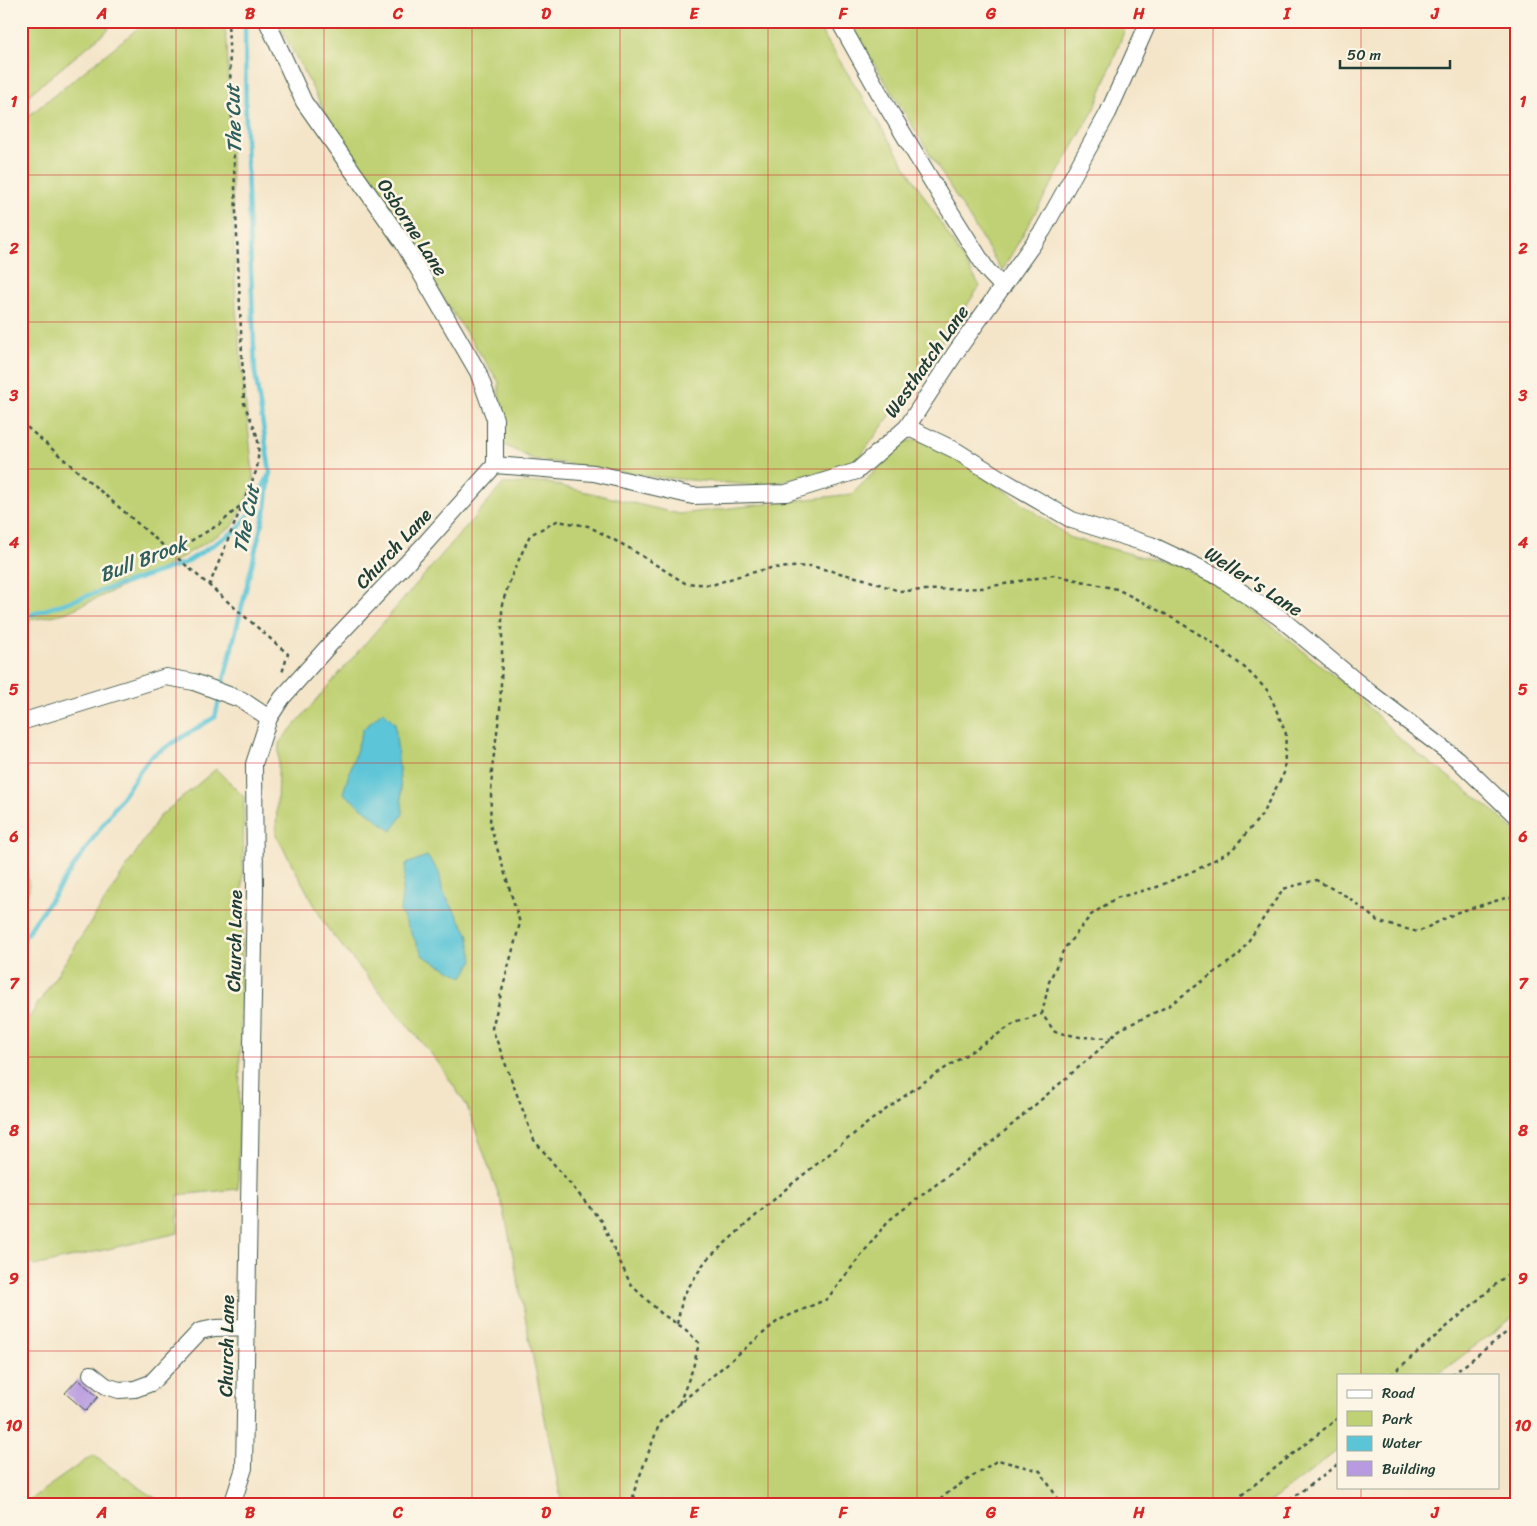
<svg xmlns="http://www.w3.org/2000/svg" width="1537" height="1526" viewBox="0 0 1537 1526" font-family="Sriracha,sans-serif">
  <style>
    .green { fill: #c0d174; stroke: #708754 }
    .water { fill: #5bc5d7; stroke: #3d8186 }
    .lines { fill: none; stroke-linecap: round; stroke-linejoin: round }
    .stream { stroke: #5bc5d7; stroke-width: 4.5 }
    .building { fill: #b79ae0 }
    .minor-casing { stroke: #3f564a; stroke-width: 18 }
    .path { stroke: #3f564a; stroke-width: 2.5; stroke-dasharray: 4 4; stroke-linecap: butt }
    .minor { stroke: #fff; stroke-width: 16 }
    .grid { fill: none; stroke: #d62828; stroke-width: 1; stroke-opacity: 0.55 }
    .labels { text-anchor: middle; stroke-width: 5; stroke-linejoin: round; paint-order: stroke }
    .street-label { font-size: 19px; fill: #1f3d34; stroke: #fcf5e5 }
    .water-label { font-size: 20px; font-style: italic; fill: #2e5f5d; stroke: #fcf5e5 }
    .neatline { fill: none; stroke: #d62828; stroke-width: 2 }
    .grid-label { font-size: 16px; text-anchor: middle; font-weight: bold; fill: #d62828 }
  </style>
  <rect width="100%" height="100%" fill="#fcf5e5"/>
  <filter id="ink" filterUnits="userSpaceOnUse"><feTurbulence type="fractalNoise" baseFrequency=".02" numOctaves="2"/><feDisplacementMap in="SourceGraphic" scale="10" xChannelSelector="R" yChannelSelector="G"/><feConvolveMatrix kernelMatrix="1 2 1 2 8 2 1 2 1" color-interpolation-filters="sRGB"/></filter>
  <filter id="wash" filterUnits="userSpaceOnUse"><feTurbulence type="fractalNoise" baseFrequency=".0096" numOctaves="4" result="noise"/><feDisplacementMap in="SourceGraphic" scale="20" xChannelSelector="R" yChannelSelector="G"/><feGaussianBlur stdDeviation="1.12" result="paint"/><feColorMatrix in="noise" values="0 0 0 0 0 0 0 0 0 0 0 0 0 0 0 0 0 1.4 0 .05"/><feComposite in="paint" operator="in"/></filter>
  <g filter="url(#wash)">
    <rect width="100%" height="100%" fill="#f4e5c9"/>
    <path class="green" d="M21,21H104L109,29L21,101Z
      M147,21H223L227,41L236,310L254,484L233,526L167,566L65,613L21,622V122Z
      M277,21H815L980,286L919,376L854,465L763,486L655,477L533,459L500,443L499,382L346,152Z
      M848,21H1128L1095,108L1002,271Z
      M925,438L1007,492L1071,538L1184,568L1205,579L1248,607L1353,691L1404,743L1495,812L1516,833V1315L1437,1375H1338V1450L1266,1505H562L504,1210L467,1106L437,1061L327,928L276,835L279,743L503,484L544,482L679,514L852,494L905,442Z
      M216,769L244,797L238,1189L178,1195V1233L34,1266L21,1254V1030L159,817Z
      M21,810L29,890L21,904Z
      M93,1455L165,1505H22Z"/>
    <path class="water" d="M383,711L395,723L403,814L392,831L343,793L363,729Z
      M427,856L439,872L443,892L468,933L473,960L463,977L423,956L400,911L406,864Z"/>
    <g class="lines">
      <path class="stream" d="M21,618L185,563L238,529L252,510L268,476
        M222,688L266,507L270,472L255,372L246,143L245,21
        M21,942L150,757L215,717L220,696"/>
    </g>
    <g id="blocks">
      <path class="building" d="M78,1379L98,1397L86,1411L65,1393Z"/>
    </g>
  </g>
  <g filter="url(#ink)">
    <use href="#blocks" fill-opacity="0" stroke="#3f564a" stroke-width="1"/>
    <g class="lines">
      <g class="minor-casing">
        <path id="minor" d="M267,21L304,102L402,241L478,372L495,419V465
          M839,21L886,105L945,203L987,270L1003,287
          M907,427L955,450L1006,482L1072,520L1151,545L1219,577L1279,617L1369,692L1457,759L1516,816
          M495,465L594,473L693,496L786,493L857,471L907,427L956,352L1043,230L1108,113L1149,21
          M21,722L166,677L194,682L242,700L269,718
          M91,1374L106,1386L119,1390L135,1389L151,1383L200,1331L215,1328L247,1327
          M232,1505L244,1468L255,889L254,764L269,718L282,698L332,642L422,547L495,465"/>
      </g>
      <path class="path" d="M21,422L288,654L282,673
        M170,553L220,524L242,504
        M209,586L257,469C258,456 260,444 256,433C253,422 247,413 244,403L228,21
        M677,1324L683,1296L706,1260L787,1188L870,1121L924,1082L1015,1023L1042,1014
        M1391,1375L1516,1267
        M1452,1375L1516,1325
        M679,1404L693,1368L699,1343L685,1329L662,1314L631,1285L601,1221L534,1140L492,1028L520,923L490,825L492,769L500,710L502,657V604L512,575L530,535L557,521L588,526L629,548L685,583L712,585L742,575L771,568L811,566L864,579L899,591L982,588L1054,575L1117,589L1169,616L1210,641L1245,668L1269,692L1286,734L1284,773L1261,816L1232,850L1202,867L1157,887L1116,898L1091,915L1064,949L1049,982L1042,1014L1055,1032L1080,1037L1111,1038
        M630,1505L633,1495
        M639,1505L633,1494L660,1422L679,1404L779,1320L827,1299L888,1221L992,1142L1100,1049L1119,1030L1168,1006L1239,955L1283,889L1316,880L1348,897L1379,922L1418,932L1458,912L1509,897L1516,899
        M934,1505L950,1491L998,1460L1040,1471L1062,1505
        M1229,1505L1338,1418
        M1283,1505L1338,1464"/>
      <use href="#minor" class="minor"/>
    </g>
  </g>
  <path class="grid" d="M176,21V1505M324,21V1505M472,21V1505M620,21V1505M768,21V1505M917,21V1505M1065,21V1505M1213,21V1505M1361,21V1375M21,175H1516M21,322H1516M21,469H1516M21,616H1516M21,763H1516M21,910H1516M21,1057H1516M21,1204H1516M21,1351H1516M1361,1487V1505"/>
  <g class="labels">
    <g class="street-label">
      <text transform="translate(413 227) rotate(57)" y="7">Osborne Lane</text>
      <text transform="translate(926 361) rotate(-55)" y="7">Westhatch Lane</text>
      <text transform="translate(393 548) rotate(-47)" y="7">Church Lane</text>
      <text transform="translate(1254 581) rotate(33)" y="7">Weller's Lane</text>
      <text transform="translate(234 941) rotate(-89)" y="7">Church Lane</text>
      <text transform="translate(226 1346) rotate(-89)" y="7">Church Lane</text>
    </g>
    <g class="water-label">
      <text transform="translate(233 119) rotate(-92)" y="7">The Cut</text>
      <text transform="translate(246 519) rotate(-79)" y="7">The Cut</text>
      <text transform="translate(143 559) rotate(-21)" y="7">Bull Brook</text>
    </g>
  </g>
  <rect width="1537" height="1526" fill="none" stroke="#fcf5e5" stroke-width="55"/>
  <rect x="1337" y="1374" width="162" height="115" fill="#fcf5e5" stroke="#a4ab9e"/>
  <rect x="1347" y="1390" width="25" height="8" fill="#ffffff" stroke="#a4ab9e"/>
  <text x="1382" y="1398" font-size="15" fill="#1f3d34">Road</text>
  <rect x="1347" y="1411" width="25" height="15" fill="#c0d174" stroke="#a4ab9e"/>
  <text x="1382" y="1424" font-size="15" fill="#1f3d34">Park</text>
  <rect x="1347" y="1436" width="25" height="15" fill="#5bc5d7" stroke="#a4ab9e"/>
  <text x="1382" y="1448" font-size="15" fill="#1f3d34">Water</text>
  <rect x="1347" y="1461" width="25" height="15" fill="#b79ae0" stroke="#a4ab9e"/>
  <text x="1382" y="1474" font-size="15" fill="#1f3d34">Building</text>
  <path d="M1340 60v8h110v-8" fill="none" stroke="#1f3d34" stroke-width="2.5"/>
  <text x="1347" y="60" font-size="15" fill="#1f3d34" stroke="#fcf5e5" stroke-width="4" paint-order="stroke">50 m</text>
  <rect x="28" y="28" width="1482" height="1470" class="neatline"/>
  <g class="grid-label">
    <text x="102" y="19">A</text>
    <text x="250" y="19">B</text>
    <text x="398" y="19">C</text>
    <text x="546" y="19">D</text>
    <text x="694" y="19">E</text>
    <text x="843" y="19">F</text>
    <text x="991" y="19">G</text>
    <text x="1139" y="19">H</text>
    <text x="1287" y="19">I</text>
    <text x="1435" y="19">J</text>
    <text x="14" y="107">1</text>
    <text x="1523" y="107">1</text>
    <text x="14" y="254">2</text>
    <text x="1523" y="254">2</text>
    <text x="14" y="401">3</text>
    <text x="1523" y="401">3</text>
    <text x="14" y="548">4</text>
    <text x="1523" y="548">4</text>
    <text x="14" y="695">5</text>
    <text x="1523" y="695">5</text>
    <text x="14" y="842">6</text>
    <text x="1523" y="842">6</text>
    <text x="14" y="989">7</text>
    <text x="1523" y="989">7</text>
    <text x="14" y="1136">8</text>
    <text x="1523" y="1136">8</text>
    <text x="14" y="1284">9</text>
    <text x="1523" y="1284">9</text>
    <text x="14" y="1431">10</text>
    <text x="1523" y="1431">10</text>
    <text x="102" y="1518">A</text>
    <text x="250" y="1518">B</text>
    <text x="398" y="1518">C</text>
    <text x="546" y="1518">D</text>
    <text x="694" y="1518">E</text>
    <text x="843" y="1518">F</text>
    <text x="991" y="1518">G</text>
    <text x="1139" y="1518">H</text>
    <text x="1287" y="1518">I</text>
    <text x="1435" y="1518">J</text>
  </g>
</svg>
